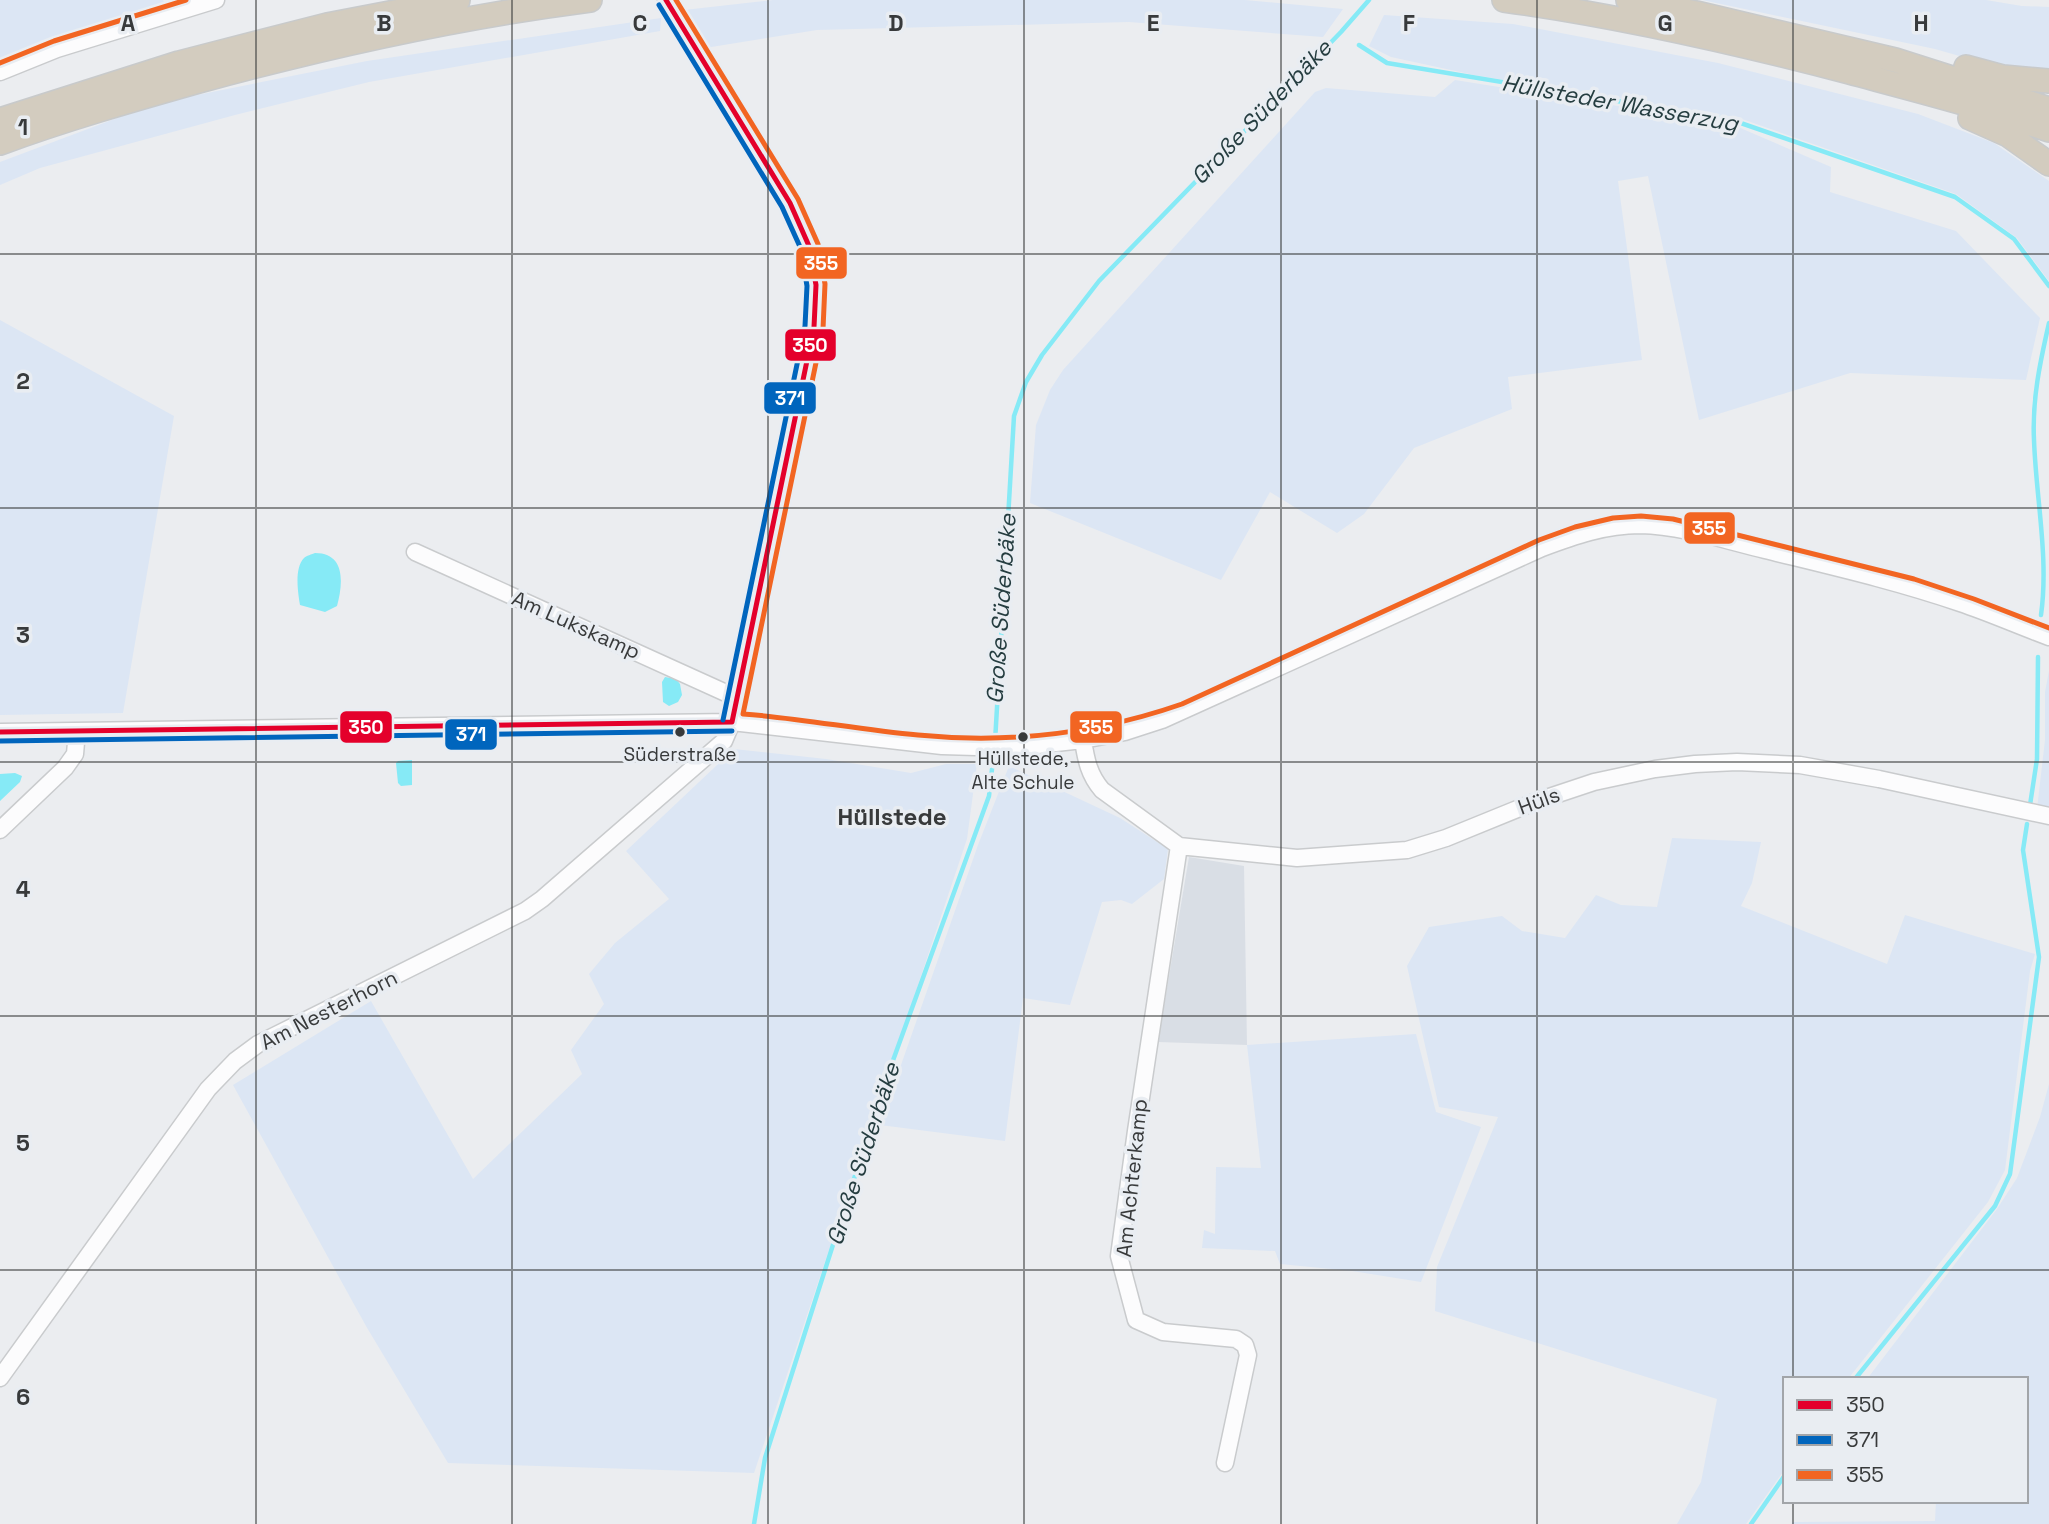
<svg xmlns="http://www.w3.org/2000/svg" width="2049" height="1524" viewBox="0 0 2049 1524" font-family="'Space Grotesk',sans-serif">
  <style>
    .built { fill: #d9dee5 }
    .green { fill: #dce6f4 }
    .water { fill: #86eaf6 }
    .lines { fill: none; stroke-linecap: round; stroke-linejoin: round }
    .stream { stroke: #86eaf6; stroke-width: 4.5 }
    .minor-casing { stroke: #c9cbcd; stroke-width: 19 }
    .highway-casing { stroke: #c8cacb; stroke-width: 26 }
    .minor { stroke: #fcfcfd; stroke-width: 16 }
    .highway { stroke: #d3ccbf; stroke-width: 23 }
    .bus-1-casing { stroke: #e9edf2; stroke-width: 10 }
    .bus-2-casing { stroke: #e9edf2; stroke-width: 10 }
    .bus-3-casing { stroke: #e9edf2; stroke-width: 10 }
    .bus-1 { stroke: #e4002b; stroke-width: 5 }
    .bus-2 { stroke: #0065bd; stroke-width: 5 }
    .bus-3 { stroke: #f26522; stroke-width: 5 }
    .grid { fill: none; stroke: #383a3b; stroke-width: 2; stroke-opacity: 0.55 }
    .bus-dot { fill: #383a3b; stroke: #e9edf2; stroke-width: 2.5 }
    .labels { text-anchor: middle; stroke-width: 7; stroke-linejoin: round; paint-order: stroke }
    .bus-label { font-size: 19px; fill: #383a3b; stroke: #e9edf2 }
    .street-label { font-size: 21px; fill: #383a3b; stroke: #e9edf2 }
    .water-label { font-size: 23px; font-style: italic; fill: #253d40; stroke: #e9edf2 }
    .quarter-label { font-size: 24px; font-weight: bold; fill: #383a3b; stroke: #e9edf2 }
    .grid-label { font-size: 23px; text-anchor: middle; font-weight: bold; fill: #383a3b; stroke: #e9edf2; stroke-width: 7; stroke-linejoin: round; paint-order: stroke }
    .line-badge { stroke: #e9edf2; stroke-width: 2.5 }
    .badge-label { font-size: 19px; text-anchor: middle; font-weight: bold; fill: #fff }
  </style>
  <rect width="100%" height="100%" fill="#ebedf0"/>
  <path class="built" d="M1189,857L1244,866L1247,1045L1158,1042Z"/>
  <path class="green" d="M0,0H163L169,10L0,66Z
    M773,0H1245L1343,9L1323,37L1129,22L817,30L705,48L684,10Z
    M1702,0H1986L2022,6L2049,7V69L1991,65L1935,49Z
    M1384,15L1513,24L1718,63L1918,114L1994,143L2049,181V281L2017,238L1956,194L1739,118L1474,75L1391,57L1369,46Z
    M661,18L660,31L369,82L235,115L40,168L0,185V162L157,103L367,61Z
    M1455,80L1731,124L1831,167L1830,192L1956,231L2040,318L2026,380L1850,373L1699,420L1648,176L1618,181L1642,360L1508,377L1512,409L1414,448L1364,514L1337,533L1270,492L1221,580L1030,503L1036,425L1050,390L1063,370L1315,92L1326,88L1435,97Z
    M0,320L174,416L123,713L0,715Z
    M2049,671V811L2037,809L2045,740V692Z
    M734,749L826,759L911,773L946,764H977L967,839L754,1473L448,1463L366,1326L233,1085L371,1001L473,1179L582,1074L571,1050L604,1004L589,974L615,943L669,899L626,851Z
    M1009,766L1120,818L1168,849L1164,879L1132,904L1121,900L1102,902L1070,1005L1023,998L1005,1141L880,1125L978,845Z
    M1672,838L1761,842L1752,883L1741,906L1887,964L1905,915L2035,954L2030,971L2005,1170L1988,1202L1848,1379H1785V1469L1746,1524H1677L1701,1482L1717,1399L1435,1311L1437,1267L1498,1117L1439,1107L1407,966L1429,927L1502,916L1522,931L1565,938L1596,895L1621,905L1657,907Z
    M1416,1034L1436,1112L1481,1127L1421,1282L1352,1271L1280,1264L1275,1251L1202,1248L1204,1230L1215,1234L1216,1167L1261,1168L1247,1045Z
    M2049,1084V1524H1792V1522L1935,1521L1936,1501H2026V1379H1867L1997,1209L2017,1178L2040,1117Z"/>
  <path class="water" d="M315,553C346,553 343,584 337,606L325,612L300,605C298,593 294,568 304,558C306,556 312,554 315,553Z
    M665,677L676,679L680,684L682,695L678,702L669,706L663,702L662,682Z
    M412,760V785L401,786L398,783L396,763L398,761Z
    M15,773L22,776L20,782L0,801V774Z"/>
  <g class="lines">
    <path class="stream" d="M1359,45L1387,63L1732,120L1955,197L2014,239L2049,286
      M2041,615C2049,558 2036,498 2034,440C2032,400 2040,362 2049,323
      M995,742L1014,416L1026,382L1042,355L1099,281L1341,32L1369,0
      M2030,805L2037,759L2038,657
      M1855,1379L1995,1206L2010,1174L2039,957L2023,850L2027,824
      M754,1524L765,1458L883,1088L989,796L994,751
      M1751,1524L1785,1475"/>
    <g class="minor-casing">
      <path id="minor" d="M0,72L57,49L216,0
        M415,552L737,698
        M0,732L732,722L942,746L1010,748L1083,740L1125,732L1162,720L1542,548C1574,536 1605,525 1640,525C1682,526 1724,540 1765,550C1830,566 1896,581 1960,603C1990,613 2019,626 2049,637
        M1083,740C1086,760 1089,775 1102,790L1179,846L1297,858L1407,850L1446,838L1537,801L1594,782L1655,769L1695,764L1737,762L1800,765L1879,779L2049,816
        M0,830L65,768L75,754L77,731
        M1179,846L1136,1131L1119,1256L1136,1320L1163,1332L1236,1339L1245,1345L1248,1355L1225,1463
        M0,1378L208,1089L235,1061L258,1044L525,911L542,899L724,741L732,722L737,698L814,327L816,285L809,246L790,203L666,0"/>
    </g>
    <g class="highway-casing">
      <path id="highway" d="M1504,0C1620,16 1735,42 1849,72C1916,90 1983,107 2049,130
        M1628,0L1696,13L1895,60L2049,109
        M1966,67L2003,77L2049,81
        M1970,118L2008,135L2049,164
        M0,120L179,63L327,25L458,0
        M0,143C65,119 132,100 199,81C327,46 458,17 590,0"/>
    </g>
    <use href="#minor" class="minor"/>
    <use href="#highway" class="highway"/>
    <g class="bus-1-casing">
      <path id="bus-1" d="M666,0L790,203L809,246L816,285L814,327L732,722
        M0,732L732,722"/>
    </g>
    <g class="bus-2-casing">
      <path id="bus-2" d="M659,5L782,207L801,249L807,286L805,326L723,720
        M0,741L732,731"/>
    </g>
    <g class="bus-3-casing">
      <path id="bus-3" d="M676,0L798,199L818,244L825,284L823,329L743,714C801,718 859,730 918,735C1009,744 1096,734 1182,704L1539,540L1575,527L1613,518L1641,516L1673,519L1914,579L1974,599L2049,628
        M0,63L54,41L186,0"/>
    </g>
    <use href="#bus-1" class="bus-1"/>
    <use href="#bus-2" class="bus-2"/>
    <use href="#bus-3" class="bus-3"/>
  </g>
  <path class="grid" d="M256,0V1524M512,0V1524M768,0V1524M1024,0V1524M1281,0V1524M1537,0V1524M1793,0V1379M0,254H2049M0,508H2049M0,762H2049M0,1016H2049M0,1270H2049M1793,1501V1524"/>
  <g class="bus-dot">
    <circle cx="680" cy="732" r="6"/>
    <circle cx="1023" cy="737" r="6"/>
  </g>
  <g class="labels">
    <g class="bus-label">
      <text x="680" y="761">Süderstraße</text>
      <text x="1023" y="765">Hüllstede,<tspan x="1023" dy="24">Alte Schule</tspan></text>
    </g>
    <g class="street-label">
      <text transform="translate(576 625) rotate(24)" y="7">Am Lukskamp</text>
      <text transform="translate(1539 801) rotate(-20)" y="7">Hüls</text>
      <text transform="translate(329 1010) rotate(-27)" y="7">Am Nesterhorn</text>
      <text transform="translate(1132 1178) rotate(-84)" y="7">Am Achterkamp</text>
    </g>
    <g class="water-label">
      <text transform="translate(1620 103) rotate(10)" y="8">Hüllsteder Wasserzug</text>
      <text transform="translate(1261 112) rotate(-46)" y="8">Große Süderbäke</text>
      <text transform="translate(1001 609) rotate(-86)" y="8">Große Süderbäke</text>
      <text transform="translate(863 1154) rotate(-72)" y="8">Große Süderbäke</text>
    </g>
    <g class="quarter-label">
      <text x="892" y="825">Hüllstede</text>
    </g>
  </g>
  <g class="grid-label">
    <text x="128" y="31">A</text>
    <text x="384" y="31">B</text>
    <text x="640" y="31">C</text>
    <text x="896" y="31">D</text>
    <text x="1153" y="31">E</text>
    <text x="1409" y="31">F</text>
    <text x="1665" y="31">G</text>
    <text x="1921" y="31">H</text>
    <text x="23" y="135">1</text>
    <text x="23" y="389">2</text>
    <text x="23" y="643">3</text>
    <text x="23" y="897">4</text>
    <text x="23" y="1151">5</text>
    <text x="23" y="1405">6</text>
  </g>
  <g class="line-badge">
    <rect x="795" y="246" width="53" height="34" rx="7" fill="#f26522"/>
    <rect x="784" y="328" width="53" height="34" rx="7" fill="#e4002b"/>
    <rect x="763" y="381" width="54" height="34" rx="7" fill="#0065bd"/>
    <rect x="1683" y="511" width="53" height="34" rx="7" fill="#f26522"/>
    <rect x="339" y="710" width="54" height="34" rx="7" fill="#e4002b"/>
    <rect x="1069" y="710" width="54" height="34" rx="7" fill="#f26522"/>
    <rect x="444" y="718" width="54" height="33" rx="7" fill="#0065bd"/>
  </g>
  <g class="badge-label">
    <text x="821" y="270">355</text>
    <text x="810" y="352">350</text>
    <text x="790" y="405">371</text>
    <text x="1709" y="535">355</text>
    <text x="366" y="734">350</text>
    <text x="1096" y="734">355</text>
    <text x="471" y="741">371</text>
  </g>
  <rect x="1783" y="1377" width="245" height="126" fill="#e9edf2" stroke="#a2a5a9" stroke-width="2"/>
  <rect x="1797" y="1400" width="35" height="10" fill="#e4002b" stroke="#a2a5a9" stroke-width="2"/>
  <text x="1846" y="1412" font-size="21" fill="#383a3b">350</text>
  <rect x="1797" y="1435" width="35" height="10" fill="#0065bd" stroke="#a2a5a9" stroke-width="2"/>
  <text x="1846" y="1447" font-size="21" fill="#383a3b">371</text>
  <rect x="1797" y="1470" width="35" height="10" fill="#f26522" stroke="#a2a5a9" stroke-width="2"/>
  <text x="1846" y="1482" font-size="21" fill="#383a3b">355</text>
</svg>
